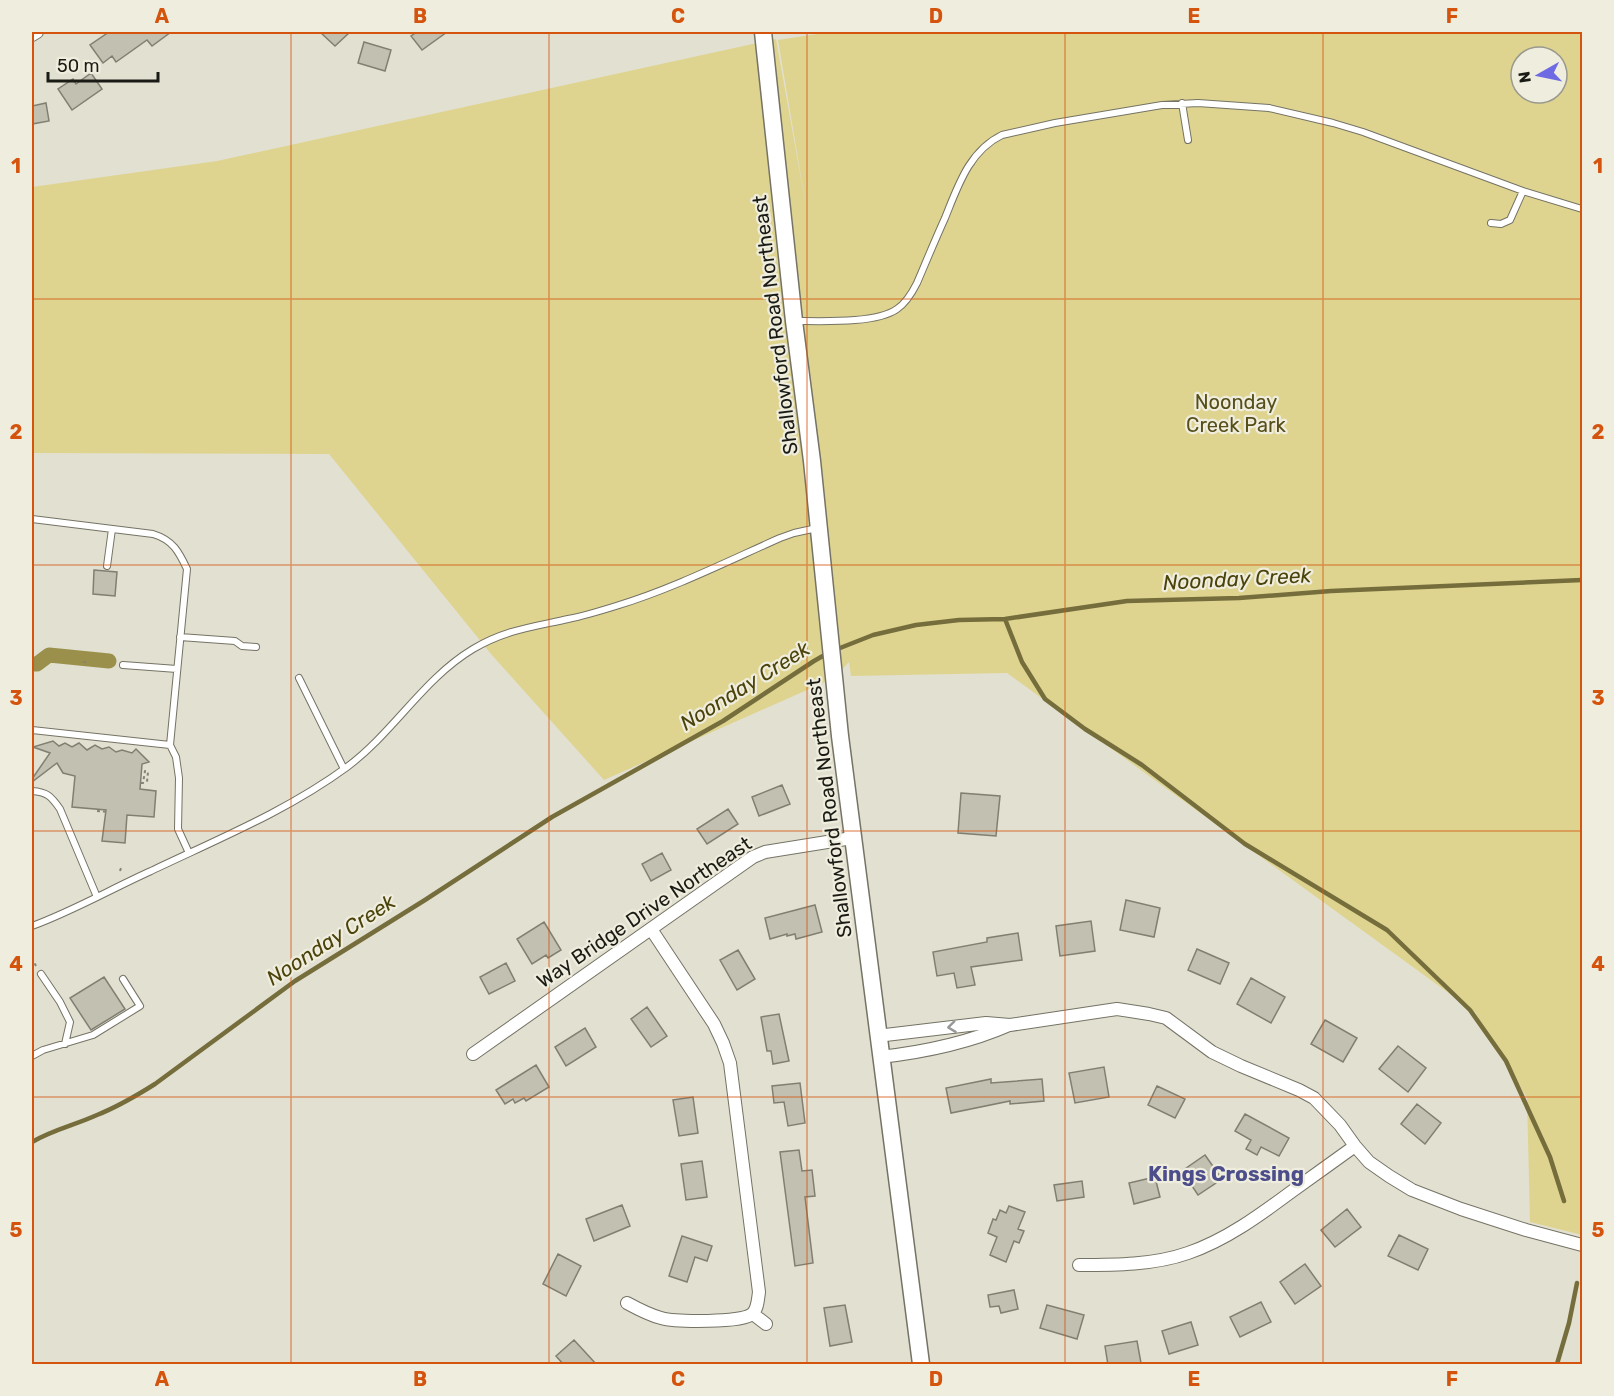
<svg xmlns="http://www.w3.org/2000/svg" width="1614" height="1396" viewBox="0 0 1614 1396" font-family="Rubik,sans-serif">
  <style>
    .green { fill: #ded490; fill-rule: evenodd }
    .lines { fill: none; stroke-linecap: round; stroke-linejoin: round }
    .stream { stroke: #756d3b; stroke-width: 4.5 }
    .canal { stroke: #9b904b; stroke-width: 15 }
    .building { fill: #c2c0b1; stroke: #807f71; stroke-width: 1.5 }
    .lane-casing { stroke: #757365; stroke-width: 8 }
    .street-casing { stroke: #757365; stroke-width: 14 }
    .secondary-casing { stroke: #757365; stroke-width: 19 }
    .path { stroke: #858479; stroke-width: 2; stroke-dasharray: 3 3; stroke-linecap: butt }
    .lane { stroke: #fff; stroke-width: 6 }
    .street { stroke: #fff; stroke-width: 12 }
    .secondary { stroke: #fff; stroke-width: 16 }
    .oneway { stroke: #989896 }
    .grid { fill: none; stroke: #d4530d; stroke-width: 1.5; stroke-opacity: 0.55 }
    .labels { text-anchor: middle; stroke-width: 4.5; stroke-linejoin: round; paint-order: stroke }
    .street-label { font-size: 20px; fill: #1b1b15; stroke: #efedde }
    .park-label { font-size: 20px; fill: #574f1a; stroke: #efedde }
    .water-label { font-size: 21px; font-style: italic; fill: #4b430a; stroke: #efedde }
    .neighbourhood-label { font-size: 21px; font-weight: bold; fill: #4c4d8b; stroke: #efedde }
    .neatline { fill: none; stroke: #d4530d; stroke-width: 2 }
    .grid-label { font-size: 20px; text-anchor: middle; font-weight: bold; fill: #d4530d }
  </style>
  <rect width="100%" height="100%" fill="#e2e0d1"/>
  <path class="green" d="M830,32H1582V1235L1530,1222L1527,1098L1475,1012L1007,673L851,676L849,662L834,678L604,780L491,654L329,454L32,453V187L217,161L776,39L807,212L778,40ZM1521,57H1557V93H1521Z"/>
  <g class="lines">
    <path class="stream" d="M1005,619L1022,662L1045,699L1085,729L1142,765L1245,844L1387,930L1470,1010L1506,1061L1550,1157L1564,1201
      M835,650L873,635L916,625L959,620L1005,619L1127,601L1239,598L1331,591L1582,580
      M32,1142C52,1130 75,1125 97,1115C117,1107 136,1096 155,1084L295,981L425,900L552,817L723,721L814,661L828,653
      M1557,1364L1569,1323L1577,1283"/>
    <path class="canal" d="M32,664H37L49,655L109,661"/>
  </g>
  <path class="building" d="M109,32H171L152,46L147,40L116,62L112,56L103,63L90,45Z
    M320,32H350L335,46Z
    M417,32H447L422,50L411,36Z
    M364,42L391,50L385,71L358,63Z
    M91,73L102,89L72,110L58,89L73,79L76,84Z
    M46,103L49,121L32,124V106Z
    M94,570L117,572L115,596L93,594Z
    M53,741L59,746L65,743L72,747L79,743L87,750L95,745L102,749L109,747L116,752L122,750L132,753L136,749L149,762L142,764L140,789L156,791L154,817L127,815L125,843L102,841L106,810L72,807L75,776L63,773L57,763L32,782V779L50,753L33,747Z
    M782,785L790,804L759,816L752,797Z
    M961,793L1000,796L996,836L958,833Z
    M728,809L738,824L707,844L697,829Z
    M662,853L671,870L651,881L642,864Z
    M1126,900L1160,908L1154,937L1120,930Z
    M815,905L822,932L796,939L795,934L787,936V934L770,939L765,918Z
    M1091,921L1095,951L1060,956L1056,926Z
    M544,922L561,950L548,958L546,955L532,964L517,939Z
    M1018,933L1022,960L971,967L975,985L957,988L954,973L937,976L933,952L987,942V938Z
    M1197,949L1229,963L1220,984L1188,970Z
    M738,950L755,979L737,990L720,960Z
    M506,963L515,981L489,994L480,977Z
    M104,977L125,1009L91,1030L70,998Z
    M1251,978L1285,997L1271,1023L1237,1004Z
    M647,1007L667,1036L651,1047L631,1019Z
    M779,1014L789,1061L773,1064L771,1051H767L761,1017Z
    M1325,1020L1357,1038L1343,1062L1311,1044Z
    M585,1028L596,1047L566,1066L555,1047Z
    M1398,1046L1426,1068L1408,1092L1379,1069Z
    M536,1065L549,1087L526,1101L524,1098L515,1103L513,1099L505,1104L496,1090Z
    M1104,1067L1109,1097L1075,1103L1069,1073Z
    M991,1079V1083L1042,1079L1044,1101L1010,1104V1101L951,1113L946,1088Z
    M800,1083L805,1123L788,1126L784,1102L774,1103L772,1086Z
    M1157,1086L1185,1099L1175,1118L1148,1105Z
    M693,1097L698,1133L679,1136L673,1100Z
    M1417,1104L1441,1123L1425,1144L1401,1124Z
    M1245,1114L1289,1138L1279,1156L1261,1147L1257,1155L1246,1149L1251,1140L1235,1131Z
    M799,1150L802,1171L812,1170L815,1196L805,1197L813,1263L795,1266L780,1152Z
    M1205,1155L1222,1179L1198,1195L1182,1171Z
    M702,1161L707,1197L686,1200L681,1164Z
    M1155,1177L1160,1197L1134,1204L1129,1183Z
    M1082,1181L1084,1197L1057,1201L1054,1185Z
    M622,1205L630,1226L594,1241L586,1219Z
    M1009,1206L1025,1212L1018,1229L1024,1231L1019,1243L1014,1241L1006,1262L990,1255L997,1237L988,1233L993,1219L996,1220L1000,1210L1006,1213Z
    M1347,1209L1361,1227L1335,1247L1321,1230Z
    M1399,1235L1428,1249L1418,1270L1388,1256Z
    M682,1236L712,1246L707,1261L695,1257L687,1282L669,1276Z
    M558,1254L581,1266L566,1296L543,1284Z
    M1305,1264L1321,1286L1295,1304L1280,1282Z
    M1014,1290L1018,1309L1001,1313L999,1306L990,1307L988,1295Z
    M1261,1302L1271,1322L1240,1337L1230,1317Z
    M845,1305L852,1342L830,1346L824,1308Z
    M1047,1305L1084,1315L1077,1339L1040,1328Z
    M1191,1322L1198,1345L1169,1354L1162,1331Z
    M574,1340L597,1365H564L556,1356Z
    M1137,1341L1141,1363L1108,1365L1105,1346Z"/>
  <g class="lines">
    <g class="lane-casing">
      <path id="lane" d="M1182,103L1188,140
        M1491,223L1501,224L1510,220L1523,191
        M794,321C820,321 876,324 897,309C906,303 912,293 917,283C926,262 935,240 945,218C958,186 969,151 1002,135L1055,123L1162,105L1198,103L1269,108L1333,123L1363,132L1523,191L1582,209
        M32,519L153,534C173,540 179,552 187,569L170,745L176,757L179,778L178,829L189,853
        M107,566L112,529
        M180,637L235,641L242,646L256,647
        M123,665L177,669
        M299,678L344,769
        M32,730L170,745
        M32,791C47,792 51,796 60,809L97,897
        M32,926C73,911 111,889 151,871C218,839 287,811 347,767C394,732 423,679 473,649C505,630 532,627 568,619C584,616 600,611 616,606C672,589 726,562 780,538L794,533L817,528
        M41,974L60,1002L70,1022L65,1044
        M32,1056L43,1050L93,1035L140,1006L123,979"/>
    </g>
    <g class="street-casing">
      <path id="street" d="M32,35L37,32
        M877,1036L986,1023L1010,1025L1117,1009L1149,1014L1166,1018L1212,1052L1241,1066L1299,1090L1314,1098L1340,1125L1355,1146L1369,1162L1389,1176L1412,1190L1461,1209L1526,1230L1582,1245
        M473,1054L753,857L765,852L852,838
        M880,1057C925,1052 968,1043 1009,1025
        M1079,1265C1115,1265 1154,1265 1188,1253C1226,1240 1260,1215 1291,1192C1312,1177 1334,1161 1355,1146
        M627,1303C638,1309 649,1315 661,1318C675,1322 742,1323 752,1314C758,1309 758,1298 759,1292L730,1063L723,1043L714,1024L651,929
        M753,1314L766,1324"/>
    </g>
    <g class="secondary-casing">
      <path id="secondary" d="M763,32L794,321L812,461L840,736L921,1364"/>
    </g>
    <path class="path" d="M83,662H89
      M141,783H143L145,771L148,772L147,782
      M97,811L109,812
      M120,871L121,868
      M32,958L36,966"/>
    <use href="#lane" class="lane"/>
    <use href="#street" class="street"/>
    <use href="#secondary" class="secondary"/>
  </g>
  <defs><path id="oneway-chevron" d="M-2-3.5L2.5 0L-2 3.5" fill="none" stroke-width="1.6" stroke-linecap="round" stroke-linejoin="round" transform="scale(1.5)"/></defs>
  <use class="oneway" href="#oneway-chevron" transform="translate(952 1027) rotate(173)"/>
  <path class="grid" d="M291,32V1364M549,32V1364M807,32V1364M1065,32V1364M1323,32V1364M32,299H1582M32,565H1582M32,831H1582M32,1097H1582"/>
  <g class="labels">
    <g class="street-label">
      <text transform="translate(775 325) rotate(-97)" y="7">Shallowford Road Northeast</text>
      <text transform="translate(829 808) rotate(-97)" y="7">Shallowford Road Northeast</text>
      <text transform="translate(644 912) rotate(-34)" y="7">Way Bridge Drive Northeast</text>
    </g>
    <g class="park-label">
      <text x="1236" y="409">Noonday<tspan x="1236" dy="23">Creek Park</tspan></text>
    </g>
    <g class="water-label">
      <text transform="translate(1237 579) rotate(-3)" y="7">Noonday Creek</text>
      <text transform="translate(745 686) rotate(-32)" y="7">Noonday Creek</text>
      <text transform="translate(331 940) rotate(-33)" y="7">Noonday Creek</text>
    </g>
    <g class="neighbourhood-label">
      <text x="1226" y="1181">Kings Crossing</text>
    </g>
  </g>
  <rect width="1614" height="1396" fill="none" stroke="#efedde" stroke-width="66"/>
  <g transform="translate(1539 75) rotate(261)"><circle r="28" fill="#efedde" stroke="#9a998e" stroke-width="1.5"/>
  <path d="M0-4.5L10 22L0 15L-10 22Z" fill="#6e6ae4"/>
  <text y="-9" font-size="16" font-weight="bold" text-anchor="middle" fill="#1b1b15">N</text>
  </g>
  <path d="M48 72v9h110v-9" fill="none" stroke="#1b1b15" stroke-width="3"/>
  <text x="57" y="72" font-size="18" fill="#1b1b15" stroke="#efedde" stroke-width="4.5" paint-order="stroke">50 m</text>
  <rect x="33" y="33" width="1548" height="1330" class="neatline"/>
  <g class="grid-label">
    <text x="162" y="23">A</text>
    <text x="420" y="23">B</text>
    <text x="678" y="23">C</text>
    <text x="936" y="23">D</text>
    <text x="1194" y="23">E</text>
    <text x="1452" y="23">F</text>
    <text x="16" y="173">1</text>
    <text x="1598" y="173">1</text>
    <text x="16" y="439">2</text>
    <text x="1598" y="439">2</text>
    <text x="16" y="705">3</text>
    <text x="1598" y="705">3</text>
    <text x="16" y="971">4</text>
    <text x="1598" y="971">4</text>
    <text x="16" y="1237">5</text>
    <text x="1598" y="1237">5</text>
    <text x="162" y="1386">A</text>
    <text x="420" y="1386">B</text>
    <text x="678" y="1386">C</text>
    <text x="936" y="1386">D</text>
    <text x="1194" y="1386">E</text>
    <text x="1452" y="1386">F</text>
  </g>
</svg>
